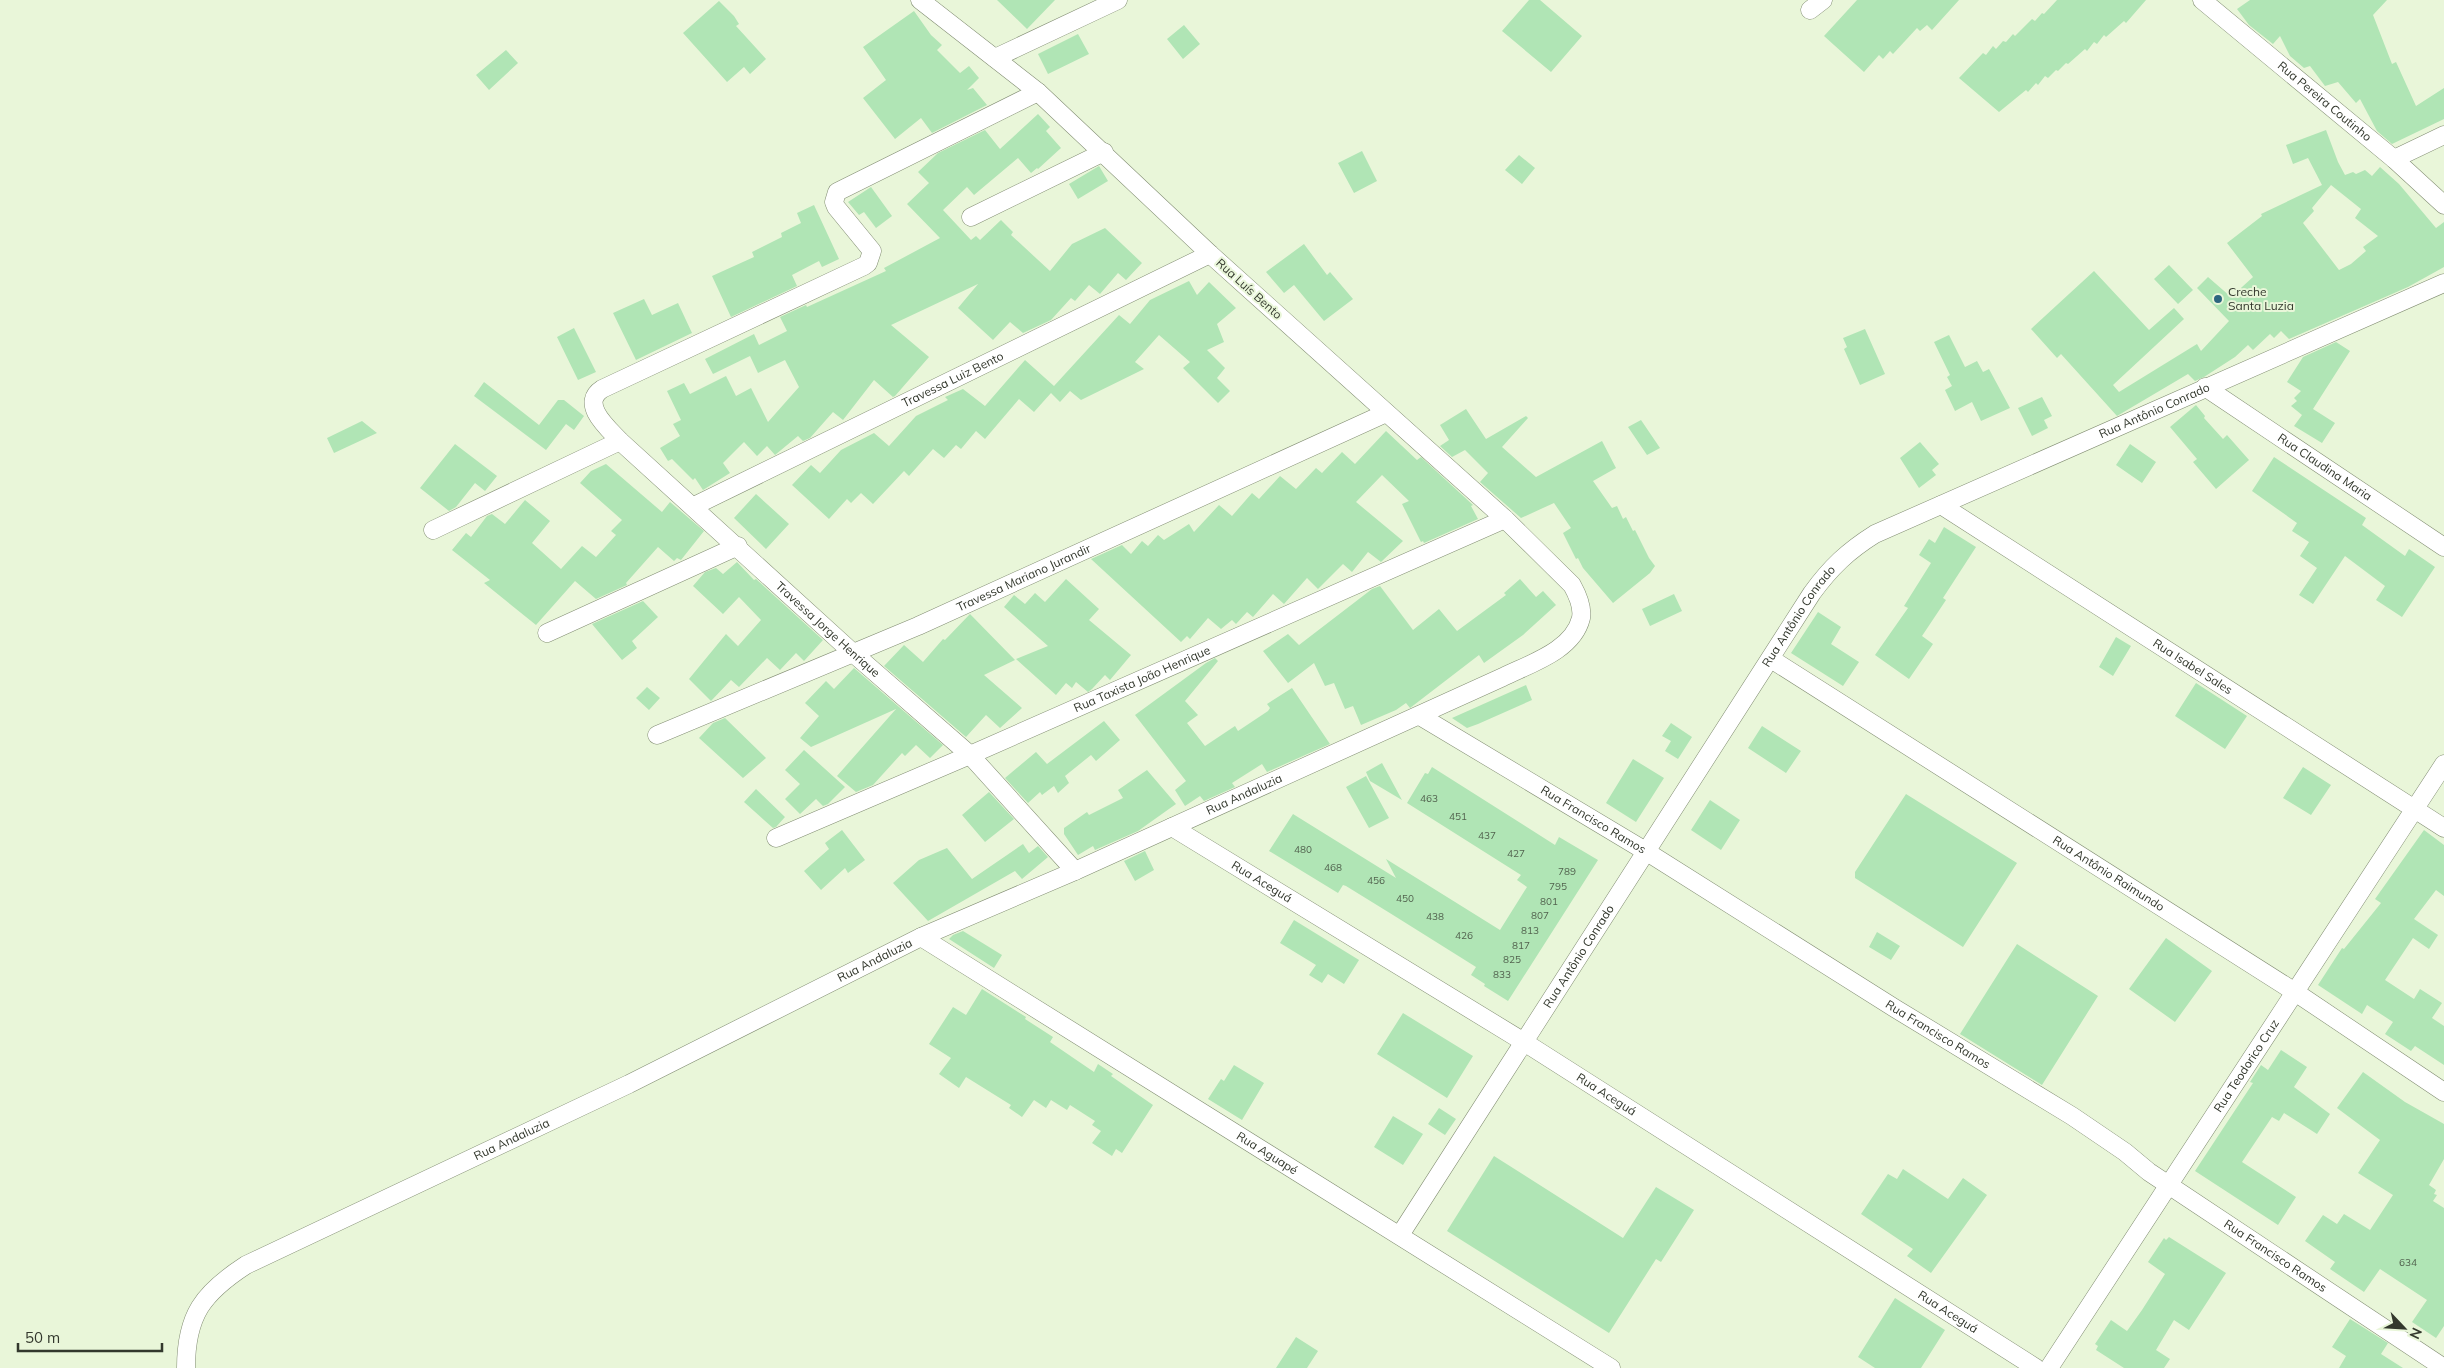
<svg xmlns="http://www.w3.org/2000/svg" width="2444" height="1368" viewBox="0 0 2444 1368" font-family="Mulish,sans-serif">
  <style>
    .building { fill: #b0e5b5; fill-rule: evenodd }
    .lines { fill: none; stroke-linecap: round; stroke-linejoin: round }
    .minor-casing { stroke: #828d73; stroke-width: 19 }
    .minor { stroke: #fff; stroke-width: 18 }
    .poi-dot { fill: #2c667f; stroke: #e9f6d9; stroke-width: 2 }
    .labels { text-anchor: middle; stroke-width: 4; stroke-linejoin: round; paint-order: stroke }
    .number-label { font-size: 10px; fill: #52634f }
    .street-label { font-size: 12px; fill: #33382d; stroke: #e9f6d9 }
    .poi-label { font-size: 12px; fill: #33382d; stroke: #e9f6d9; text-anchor: start }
  </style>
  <rect width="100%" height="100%" fill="#e9f6d9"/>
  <path class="building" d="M997,0H1055L1027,29Z
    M1529,0H1540L1582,36L1551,72L1502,31Z
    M1857,0H1959L1932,30L1927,25L1920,31L1917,28L1893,54L1890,51L1883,59L1879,55L1864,72L1824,36Z
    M2057,0H2146L2126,23L2124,21L2106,37L2104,35L2097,44L2094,42L2087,51L2085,49L2068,64L2066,63L2058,71L2056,70L2048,78L2045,76L2038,85L2036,83L2028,92L2026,90L1999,112L1959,78L1983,53L1986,55L1993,46L1996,49L2003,41L2006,42L2013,34L2015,36L2032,19L2035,21L2042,13L2044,14Z
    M2250,0H2387L2373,15L2392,64L2396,62L2416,106L2444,88V119L2392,144L2377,131L2360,99L2356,103L2338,82L2325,86L2310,66L2304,68L2290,56L2280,36L2273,44L2249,25L2237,9Z
    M719,1L734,16L739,24L736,26L766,59L750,74L744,67L727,82L683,33Z
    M914,11L931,35L942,45L937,50L960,73L969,66L979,78L967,90L973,88L987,105L932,133L921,118L895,139L863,98L886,80L863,47Z
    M1184,25L1200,44L1183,59L1167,39Z
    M1078,34L1089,54L1048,74L1038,54Z
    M506,50L518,63L489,90L476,75Z
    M1038,114L1050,127L1046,131L1061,148L1038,169L1037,168L1031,173L1018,158L974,195L967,187L943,210L971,240L976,236L980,240L1001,220L1013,232L1011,235L1050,271L1072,244L1105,228L1142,263L1126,280L1118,273L1100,294L1089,285L1075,301L1071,298L1051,320L1023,333L1010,322L993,340L958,308L978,284L891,325L929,357L895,396L893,397L874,380L843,420L833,412L810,438L803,441L798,436L775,455L767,446L757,456L744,442L723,463L730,473L703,490L695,478L693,480L672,459L668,461L660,448L680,436L673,424L681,420L667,391L684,383L690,394L726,376L736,396L751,388L768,422L799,387L785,360L758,373L750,356L713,374L705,359L754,334L759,345L787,331L780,317L806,305L807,307L886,271L884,268L940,238L907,204L929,183L918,172L938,153L985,130L1000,149Z
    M2326,130L2338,162L2345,175L2353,172L2356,174L2365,170L2372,176L2380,167L2399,184L2436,228L2444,222V267L2408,287L2289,339L2281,331L2274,338L2270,334L2253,350L2248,345L2235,357L2204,377L2195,381L2188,374L2117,416L2061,354L2057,358L2031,329L2094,271L2149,330L2174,308L2184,319L2113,385L2119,392L2197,344L2201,351L2229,321L2197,288L2208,277L2231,297L2253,277L2227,243L2262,216L2261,214L2322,185L2308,158L2293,164L2286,145ZM2331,185L2361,209L2355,218L2378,236L2363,247L2366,251L2351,264L2339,270L2303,223L2314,211L2312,208Z
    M1362,151L1377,181L1354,193L1338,163Z
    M1519,155L1535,168L1522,184L1505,170Z
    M1099,166L1108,181L1078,199L1069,184Z
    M871,187L892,216L876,228L864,212L859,215L848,202Z
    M814,205L839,259L822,267L819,261L792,275L797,286L731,317L712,276L754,257L752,252L782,237L781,233L801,223L797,213Z
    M1304,244L1327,275L1330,272L1353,299L1324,321L1294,285L1284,293L1266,272Z
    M2169,265L2193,290L2178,304L2154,279Z
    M1189,281L1197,295L1209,282L1236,308L1217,324L1224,342L1207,350L1225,368L1217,378L1230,391L1218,403L1183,368L1190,362L1159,335L1135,362L1144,369L1081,400L1070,391L1060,402L1051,393L1034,412L1019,399L985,439L976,431L961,449L956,445L944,458L933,449L909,476L904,471L873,504L861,493L851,503L847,499L829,519L792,485L811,465L820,473L841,450L874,433L889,446L916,416L948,400L945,397L963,389L985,406L1025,360L1054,386L1119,315L1130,324L1150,300Z
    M644,299L652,315L678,303L692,333L636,360L613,313Z
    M574,328L596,372L578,380L557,337Z
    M1865,329L1885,374L1860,385L1844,349L1847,347L1843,338Z
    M1949,335L1965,367L1977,361L1983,372L1989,369L2010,408L1981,421L1972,402L1955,411L1945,390L1952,386L1947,377L1950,375L1934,342Z
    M2336,342L2350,351L2313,409L2335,423L2322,443L2294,426L2302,415L2291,406L2297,401L2294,398L2301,391L2287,382L2303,357Z
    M484,382L539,425L558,400H564L584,416L574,430L566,424L546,450L474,396Z
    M2042,397L2052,416L2044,420L2048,428L2032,436L2018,408Z
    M2196,405L2205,416L2204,418L2223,439L2227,435L2249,460L2216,489L2193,462L2197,459L2170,427Z
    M1466,409L1486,439L1526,416L1528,418L1502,447L1536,477L1602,441L1616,468L1593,481L1612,508L1617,506L1623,519L1626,517L1633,531L1635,530L1649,558L1655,566L1650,573L1613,603L1583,568L1578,558L1576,559L1563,533L1571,528L1554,503L1521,518L1480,482L1488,473L1465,450L1452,457L1440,446L1449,440L1440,425Z
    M1641,420L1660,448L1647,455L1628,427Z
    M362,421L377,433L334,453L327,438Z
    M1386,431L1417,460L1421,457L1473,505L1471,506L1478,519L1424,543L1423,541L1421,542L1402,504L1409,501L1382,475L1356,502L1403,541L1381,562L1368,552L1352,572L1343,564L1318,589L1307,578L1284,604L1273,594L1253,617L1247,612L1236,624L1232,620L1221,629L1208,618L1190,639L1187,636L1181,642L1091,559L1122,545L1131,554L1142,541L1148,546L1158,535L1164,540L1189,524L1194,532L1219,505L1232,516L1252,493L1259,499L1280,476L1296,489L1316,468L1322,473L1342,452L1355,464Z
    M1920,442L1939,464L1932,470L1936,475L1919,488L1900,458Z
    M455,444L497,476L485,491L475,483L456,507L449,511L420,488Z
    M2130,444L2156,462L2142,483L2116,465Z
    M2274,457L2366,518L2362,525L2405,556L2409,549L2435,567L2402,617L2376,600L2385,586L2345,556L2313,604L2299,595L2317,568L2300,556L2309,542L2292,531L2297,523L2252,491Z
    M606,464L662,512L670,502L704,531L681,560L677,558L674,561L658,547L626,583L627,585L596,599L575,581L536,625L484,583L490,580L452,550L466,533L471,537L487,516L492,514L505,524L525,500L550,521L532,543L561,569L582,546L596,557L616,535L611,531L622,520L580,483L591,471Z
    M756,494L789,524L766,549L734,518Z
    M1944,527L1976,547L1943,598L1946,600L1922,636L1933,644L1909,679L1875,655L1908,608L1904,606L1931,563L1919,555L1929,539L1935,543Z
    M737,562L754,580L756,579L823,640L804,661L796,653L780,670L767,658L739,687L731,680L711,701L689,679L726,634L738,646L761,620L739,597L723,614L693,586L705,572L716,568L723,574Z
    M1066,579L1099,609L1089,620L1131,655L1110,680L1105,675L1092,689L1088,692L1076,682L1072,688L1066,683L1056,695L1016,659L1048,646L1004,607L1014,595L1025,604L1035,593L1045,602Z
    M1520,579L1536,597L1543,591L1556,605L1523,635L1484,663L1479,655L1410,708L1406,703L1396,710L1361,725L1353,706L1345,709L1334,683L1325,686L1314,663L1288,683L1263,651L1288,634L1299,645L1372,589L1380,586L1413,630L1439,609L1457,631L1506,595L1504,593Z
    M1674,594L1682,611L1650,626L1642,609Z
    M643,601L658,617L632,641L637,648L622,660L592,624Z
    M1818,612L1841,627L1831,644L1859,662L1843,686L1791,653Z
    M970,614L1015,660L984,675L1022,708L1000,728L986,715L966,737L884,666L904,645L923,662L943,639L945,640Z
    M2116,637L2131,646L2113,676L2099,667Z
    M1215,658L1218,661L1185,701L1198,715L1187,723L1205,746L1235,726L1238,731L1268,711L1270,708L1267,704L1292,688L1330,744L1267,772L1262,764L1232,783L1235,787L1204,801L1200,796L1185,806L1175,790L1186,781L1135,715L1206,663Z
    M854,668L943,745L930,758L916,745L905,756L902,753L873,785L856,792L837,776L896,709L811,747L800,738L819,716L805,703L826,681L834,689Z
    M2196,683L2247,716L2225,749L2175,716Z
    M1526,685L1532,700L1478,724L1467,728L1452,718Z
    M647,687L660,698L649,710L636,698Z
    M725,718L766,758L743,778L699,738L713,723Z
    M1104,721L1120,740L1096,761L1091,755L1065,776L1069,783L1058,793L1054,786L1042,795L1040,792L1028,803L1005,778L1036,752L1047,764Z
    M1671,723L1692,737L1678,759L1665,751L1671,741L1662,736Z
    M1762,726L1801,751L1786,773L1748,748Z
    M804,750L845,787L828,804L823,806L816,799L800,814L785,799L800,784L785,770Z
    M1633,759L1664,778L1636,822L1606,803Z
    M1382,763L1402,800L1370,781L1366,772Z
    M1432,767L1555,845L1559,837L1598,860L1508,1001L1484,986L1485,984L1471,975L1476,967L1393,915L1346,886L1343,885L1338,893L1269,851L1293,814L1396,878L1386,859L1500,930L1527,887L1517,880L1521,875L1407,803L1425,773L1428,774Z
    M2303,767L2331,785L2311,815L2283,798Z
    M1147,770L1176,804L1138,831L1095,850L1093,846L1078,855L1064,834V828L1087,812L1089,815L1123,798L1118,790Z
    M1366,776L1389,818L1369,828L1346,787Z
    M756,789L785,817L776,827L773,828L744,802Z
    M989,792L1014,819L985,842L962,815Z
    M1906,794L2017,863L1963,947L1855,878V872Z
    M1710,800L1740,820L1721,850L1691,830Z
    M842,830L865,860L848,873L845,868L821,890L804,871L829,849L825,843Z
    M2424,830L2444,845V896L2436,890L2414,919L2438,935L2429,949L2413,938L2385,980L2414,999L2420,989L2442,1003L2432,1018L2444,1026V1065L2415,1046L2411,1051L2385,1034L2393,1022L2367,1005L2362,1014L2318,985L2342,948L2344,949L2381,903L2375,899Z
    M1023,844L1029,853L1038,846L1048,857L1022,879L1015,871L928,921L893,883L919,860L947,848L972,879Z
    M1145,851L1154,870L1135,881L1124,861Z
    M1294,920L1359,960L1344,984L1328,974L1322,983L1309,975L1316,965L1280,943Z
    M963,931L1002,955L994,968L949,939L953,935Z
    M1877,932L1900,946L1891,960L1869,947Z
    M2166,938L2212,971L2175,1022L2129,989Z
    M2017,944L2098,996L2042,1085L1960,1034Z
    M982,989L1026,1017L1025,1019L1053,1037L1050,1042L1094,1072L1098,1064L1113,1074L1111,1076L1153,1105L1122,1153L1116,1149L1112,1156L1092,1143L1101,1131L1092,1125L1095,1121L1070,1105L1067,1110L1051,1100L1046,1108L1034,1100L1022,1117L1009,1108L1011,1105L966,1077L959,1088L939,1074L951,1058L929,1044L953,1007L966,1015Z
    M1403,1013L1473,1056L1447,1098L1377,1054Z
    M2281,1050L2307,1067L2294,1087L2330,1114L2317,1134L2284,1113L2279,1121L2272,1117L2242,1162L2296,1197L2278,1225L2195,1171L2253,1083L2250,1082L2261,1065L2268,1070Z
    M1234,1065L1264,1083L1242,1120L1208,1099L1221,1079L1224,1081Z
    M2363,1072L2405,1102L2444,1124V1159L2429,1185L2436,1190L2434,1194L2437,1195L2433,1201L2444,1208V1326L2436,1338L2412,1322L2427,1300L2380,1269L2364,1292L2330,1269L2335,1262L2305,1241L2323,1215L2337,1224L2344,1214L2370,1230L2393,1195L2358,1173L2380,1140L2337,1108Z
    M1439,1108L1456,1119L1445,1135L1428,1124Z
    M1393,1116L1423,1134L1403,1165L1374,1147Z
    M1494,1156L1623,1238L1656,1187L1694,1210L1661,1262L1656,1259L1609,1333L1447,1231Z
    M1903,1169L1948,1199L1963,1178L1987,1195L1931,1273L1907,1256L1913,1249L1861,1214L1888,1174L1897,1179Z
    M2169,1237L2226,1273L2189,1330L2174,1320L2156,1350L2170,1359L2164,1368H2124L2096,1350L2098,1346L2095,1344L2111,1320L2127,1331L2142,1310L2165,1274L2148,1262L2164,1238L2166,1240Z
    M1895,1298L1945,1330L1921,1368H1875L1858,1357Z
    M2350,1319L2388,1343L2381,1354L2403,1368H2339L2346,1356L2332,1347Z
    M1296,1337L1318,1351L1307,1368H1276Z"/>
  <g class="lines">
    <g class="minor-casing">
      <g id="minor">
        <path id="s1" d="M2202,0L2394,159L2444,205"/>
        <path d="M1810,10L1823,0"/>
        <path d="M995,58L1118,0"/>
        <path id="s2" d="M1038,92L837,192L834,202L836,207L872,251L868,263L864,266L602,389C579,404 609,429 620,441L853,653L970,755L1075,871"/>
        <path d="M2394,159L2444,135"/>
        <path d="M971,217L1104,152"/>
        <path id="s3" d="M2205,387L2444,547"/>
        <path id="s4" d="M1941,505L2444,828"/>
        <path id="s5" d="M694,506L1210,254"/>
        <path d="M433,530L620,441"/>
        <path d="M547,633L738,546"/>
        <path id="s6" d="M1771,659L2295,992L2444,1092"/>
        <path id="s7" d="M1420,716L1647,852L1896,1009L2072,1116L2125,1152L2149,1172L2444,1368"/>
        <path id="s8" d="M657,735L918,626L1386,413"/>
        <path id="s9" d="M1172,827L1524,1042L2036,1368"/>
        <path id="s10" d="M776,838L970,755L1505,519"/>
        <path id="s11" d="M921,937L1611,1368"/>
        <path id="s12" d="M1400,1235L1812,593C1831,567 1848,551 1875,534L2444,283"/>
        <path id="s13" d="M186,1368C186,1315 203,1293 246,1265L629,1084L921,937L1075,871L1503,677C1529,664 1573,651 1581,618C1583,607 1577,594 1572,585L1505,519L1210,254L1038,92L920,0"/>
        <path id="s14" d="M2049,1368L2444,764"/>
      </g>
    </g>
    <use href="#minor" class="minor"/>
  </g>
  <circle class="poi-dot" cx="2218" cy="299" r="5"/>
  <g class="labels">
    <g class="number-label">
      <text x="1429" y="802">463</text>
      <text x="1458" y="820">451</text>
      <text x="1487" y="839">437</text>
      <text x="1303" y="853">480</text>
      <text x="1516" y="857">427</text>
      <text x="1333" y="871">468</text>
      <text x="1567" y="875">789</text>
      <text x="1376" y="884">456</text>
      <text x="1558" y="890">795</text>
      <text x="1405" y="902">450</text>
      <text x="1549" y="905">801</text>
      <text x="1540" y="919">807</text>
      <text x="1435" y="920">438</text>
      <text x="1530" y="934">813</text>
      <text x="1464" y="939">426</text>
      <text x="1521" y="949">817</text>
      <text x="1512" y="963">825</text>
      <text x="1502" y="978">833</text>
      <text x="2408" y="1266">634</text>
    </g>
    <g class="street-label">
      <text dy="4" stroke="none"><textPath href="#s1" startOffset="159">Rua Pereira Coutinho</textPath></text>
      <text transform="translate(1249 289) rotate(42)" y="4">Rua Luís Bento</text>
      <text dy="4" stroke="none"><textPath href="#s5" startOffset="288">Travessa Luiz Bento</textPath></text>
      <text dy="4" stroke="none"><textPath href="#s12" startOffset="1155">Rua Antônio Conrado</textPath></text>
      <text dy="4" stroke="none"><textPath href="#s3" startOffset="144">Rua Claudina Maria</textPath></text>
      <text dy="4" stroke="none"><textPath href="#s8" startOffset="399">Travessa Mariano Jurandir</textPath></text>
      <text dy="4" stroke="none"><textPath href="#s12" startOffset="736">Rua Antônio Conrado</textPath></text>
      <text dy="4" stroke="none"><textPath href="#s2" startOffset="949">Travessa Jorge Henrique</textPath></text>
      <text dy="4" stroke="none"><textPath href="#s4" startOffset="299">Rua Isabel Sales</textPath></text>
      <text dy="4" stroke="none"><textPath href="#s10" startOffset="399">Rua Taxista João Henrique</textPath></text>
      <text dy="4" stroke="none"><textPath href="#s13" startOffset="1230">Rua Andaluzia</textPath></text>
      <text dy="4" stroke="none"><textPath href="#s7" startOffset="202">Rua Francisco Ramos</textPath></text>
      <text dy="4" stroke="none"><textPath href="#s6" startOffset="400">Rua Antônio Raimundo</textPath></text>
      <text dy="4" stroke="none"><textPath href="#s9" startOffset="105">Rua Aceguá</textPath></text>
      <text dy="4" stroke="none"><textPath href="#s12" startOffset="331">Rua Antônio Conrado</textPath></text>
      <text dy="4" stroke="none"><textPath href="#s13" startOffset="825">Rua Andaluzia</textPath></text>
      <text dy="4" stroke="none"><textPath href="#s7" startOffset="608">Rua Francisco Ramos</textPath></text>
      <text dy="4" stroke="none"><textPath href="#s14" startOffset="361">Rua Teodorico Cruz</textPath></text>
      <text dy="4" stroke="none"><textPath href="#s9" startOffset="510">Rua Aceguá</textPath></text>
      <text dy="4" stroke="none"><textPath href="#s13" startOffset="420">Rua Andaluzia</textPath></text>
      <text dy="4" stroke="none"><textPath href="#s11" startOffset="408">Rua Aguapé</textPath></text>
      <text dy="4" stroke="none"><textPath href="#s7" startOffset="1012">Rua Francisco Ramos</textPath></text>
      <text dy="4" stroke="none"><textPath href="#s9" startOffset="915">Rua Aceguá</textPath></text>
    </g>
    <g class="poi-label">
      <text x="2228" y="296">Creche<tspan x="2228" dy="14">Santa Luzia</tspan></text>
    </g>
  </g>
  <g transform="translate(2404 1328) rotate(115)" stroke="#e9f6d9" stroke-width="4" paint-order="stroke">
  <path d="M0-4L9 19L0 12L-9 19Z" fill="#33382d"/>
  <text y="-8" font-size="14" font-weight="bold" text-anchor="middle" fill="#33382d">N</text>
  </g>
  <path d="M18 1343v8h144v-8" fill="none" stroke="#33382d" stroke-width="2.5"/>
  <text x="25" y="1343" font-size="15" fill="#33382d" stroke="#e9f6d9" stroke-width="4" paint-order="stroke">50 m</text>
</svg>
